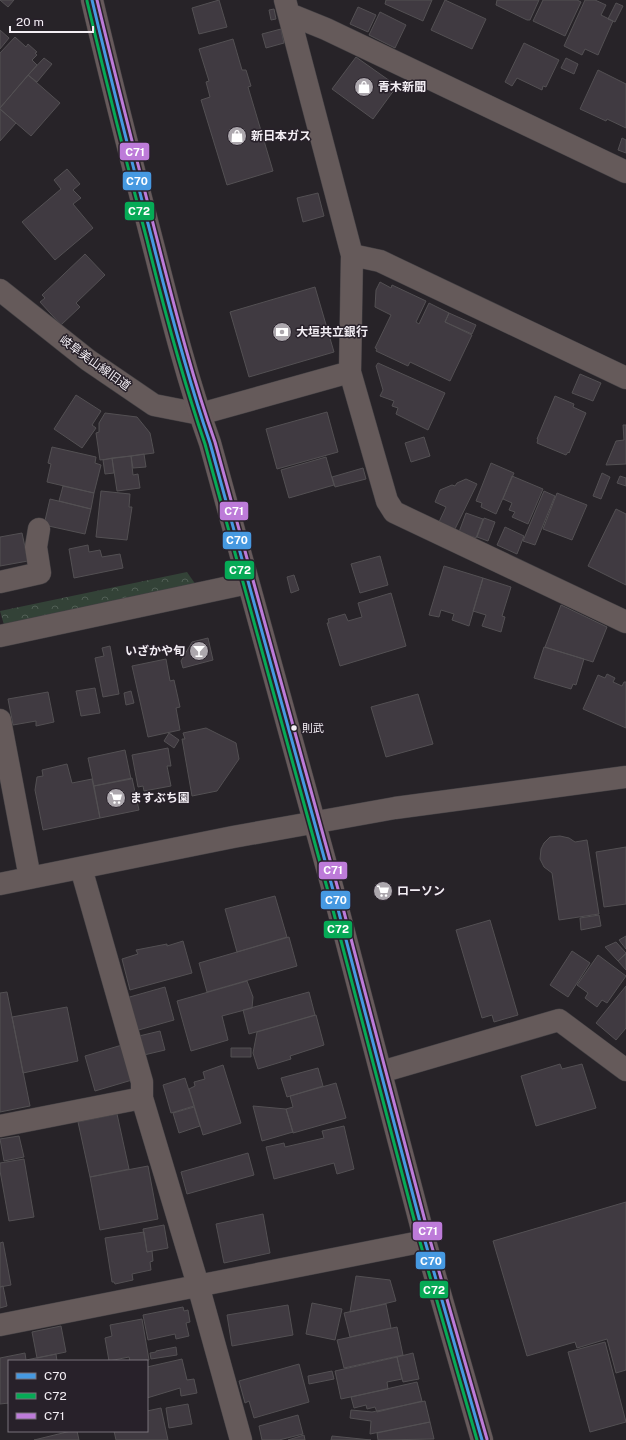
<svg xmlns="http://www.w3.org/2000/svg" width="626" height="1440" viewBox="0 0 626 1440" font-family="'Public Sans','Noto Sans JP',sans-serif">
  <style>
    .forest { fill: url(#forest-crowns) }
    .building { fill: #403a41; stroke: #535053 }
    .lines { fill: none; stroke-linecap: round; stroke-linejoin: round }
    .minor-casing { stroke: #434044; stroke-width: 23 }
    .major-casing { stroke: #434044; stroke-width: 23 }
    .minor { stroke: #655a5a; stroke-width: 22 }
    .major { stroke: #675a5b; stroke-width: 22 }
    .bus-1-casing { stroke: #28212a; stroke-width: 6 }
    .bus-2-casing { stroke: #28212a; stroke-width: 6 }
    .bus-3-casing { stroke: #28212a; stroke-width: 6 }
    .bus-1 { stroke: #4699e1; stroke-width: 3 }
    .bus-2 { stroke: #06aa56; stroke-width: 3 }
    .bus-3 { stroke: #bd7bd9; stroke-width: 3 }
    .bus-dot { fill: #f3eef4; stroke: #28212a; stroke-width: 1.5 }
    .labels { text-anchor: middle; stroke-width: 3; stroke-linejoin: round; paint-order: stroke }
    .bus-label { font-size: 11px; fill: #f3eef4; stroke: #28212a; text-anchor: start }
    .poi-label { font-size: 12px; font-weight: bold; fill: #f3eef4; stroke: #28212a; text-anchor: start }
    .street-label { font-size: 12px; fill: #f3eef4; stroke: #28212a }
    .line-badge { stroke: #28212a; stroke-width: 1.5 }
    .badge-label { font-size: 11px; text-anchor: middle; font-weight: bold; fill: #fff }
  </style>
  <defs>
    <pattern id="forest-crowns" width="20" height="18" patternUnits="userSpaceOnUse"><rect width="20" height="18" fill="#334237"/><path d="M2 6a3 3 0 1 1 6 0M12 15a3 3 0 1 1 6 0" fill="none" stroke="#515e55"/></pattern>
  </defs>
  <rect width="100%" height="100%" fill="#272328"/>
  <path class="forest" d="M187,572L196,585L4,625L0,611Z"/>
  <path class="building" d="M0,0H14L8,7Z
    M219,0L227,27L199,34L192,8Z
    M386,0H432L423,21L385,4Z
    M445,0L486,19L472,49L431,30Z
    M497,0H539L530,20H527L496,5Z
    M543,0H577L581,2L565,36L533,21Z
    M585,0H595L606,5L601,15L613,21L598,55L585,49L582,55L564,46Z
    M616,3L623,6L615,22L608,19Z
    M358,7L376,15L368,32L350,24Z
    M274,9L276,19L271,20L269,10Z
    M380,12L406,25L395,48L369,35Z
    M281,29L284,43L266,48L262,34Z
    M0,30L9,38L0,49Z
    M15,37L26,47L28,44L37,52L35,53L37,55L32,60L37,65L0,108V53Z
    M233,39L242,70H246L251,86L248,87L273,171L227,185L201,100L210,97L206,82L209,81L199,49Z
    M524,43L559,60L546,87L543,86L542,90L517,78L512,86L505,82Z
    M356,57L397,86L373,119L332,89Z
    M44,58L52,64L37,82L28,75Z
    M566,58L578,64L574,74L561,68Z
    M598,70L626,84V128L607,119L606,121L580,109Z
    M28,75L60,103L31,136L0,109V108Z
    M0,109L16,123L0,141Z
    M622,138L626,140V153L618,150Z
    M67,169L80,184L73,190L81,198L73,204L93,228L55,260L22,222L61,189L54,180Z
    M318,193L324,216L303,222L297,198Z
    M85,254L105,275L76,303L80,307L61,325L40,302L45,298L42,295Z
    M380,282L391,288L392,285L426,301L416,322L419,324L429,303L449,313L445,322L472,335L450,381L410,362L408,366L376,351L377,349L375,348L391,315L375,307L376,290Z
    M315,287L334,352L249,377L230,312Z
    M449,313L476,325L472,334L445,322Z
    M378,363L445,393L428,430L396,414L398,408L392,406L394,401L380,396L383,390L376,366Z
    M580,374L601,383L593,401L572,393Z
    M76,395L101,411L92,425L96,428L82,448L54,429Z
    M555,396L574,404L573,407L586,413L569,453L568,452L566,455L537,443L538,439H537Z
    M327,412L338,452L277,469L266,429Z
    M105,413L137,417L150,433L154,453L100,460L96,433L99,432V423Z
    M623,425H626V464L606,465L616,441L624,440Z
    M424,437L430,456L411,462L405,443Z
    M52,447L96,457L95,463L101,465L94,493L47,482L51,464L48,463Z
    M144,454L146,467L133,468L131,456Z
    M131,456L133,475L138,474L140,488L117,491L112,458Z
    M326,457L334,485L289,498L281,470Z
    M112,458L114,473L105,474L103,460Z
    M491,463L514,473L496,514L481,507L482,503L476,501Z
    M363,468L366,479L335,487L332,477Z
    M602,473L610,477L601,499L593,496Z
    M512,476L543,489L528,524L512,517L515,512L509,510L512,503L503,499Z
    M620,476L626,478V486L617,483Z
    M466,479L477,484L455,529L439,522L446,507L435,502L440,490L452,485L455,486L457,483Z
    M63,486L94,493L91,509L59,501Z
    M101,491L130,494L129,507H132L127,540L96,537Z
    M544,491L555,496L535,545L523,541Z
    M557,493L587,505L572,540L543,529Z
    M50,499L91,509L85,534L44,525Z
    M616,509L626,514V585L588,566Z
    M466,513L483,519L476,538L459,532Z
    M484,518L495,522L488,541L477,537Z
    M505,527L524,536L517,554L497,545Z
    M22,533L28,561L0,566V537Z
    M88,545L89,552L100,550L102,557L120,554L123,568L74,578L69,549Z
    M380,556L388,585L360,593L351,564Z
    M444,566L483,578L469,626L452,620L454,614L441,610L439,617L429,615Z
    M294,575L299,590L291,593L287,577Z
    M483,578L511,587L502,616L505,617L501,632L482,626L486,615L473,611Z
    M391,593L406,646L340,666L327,623H329L328,619L345,614L348,621L362,617L358,603Z
    M561,605L607,627L593,662L545,647Z
    M208,638L213,660L183,668L181,661L192,642Z
    M110,646L119,694L103,697L95,658L104,656L102,648Z
    M544,647L584,659L576,685L573,684L571,689L534,678Z
    M166,659L170,681L174,680L180,707L176,708L180,730L148,737L132,666Z
    M607,674L615,678L613,682L622,686L624,682H626V728L583,709L598,675L605,678Z
    M95,688L100,713L81,716L76,691Z
    M131,691L134,703L126,705L124,693Z
    M48,692L54,722L36,726V721L13,725L8,699Z
    M418,694L433,744L386,757L371,707Z
    M206,728L236,743L239,759L217,791L192,796L182,739H185L183,733Z
    M169,733L179,740L174,748L164,741Z
    M168,748L171,766H167L171,786L144,791L143,786L138,787L132,755Z
    M125,750L131,779L94,786L88,758Z
    M67,764L72,783L92,779L100,818L43,830L35,790L37,777L43,776L42,770Z
    M132,778L139,810L100,818L94,786Z
    M560,836L569,838L575,842L587,840L599,914L559,920L552,873L544,867L540,859L541,849L544,843L550,837Z
    M626,847V904L604,907L596,852Z
    M275,896L287,937L237,952L225,909Z
    M599,915L601,926L581,930L580,918Z
    M490,920L518,1015L494,1022L492,1015L482,1018L456,930Z
    M626,936V949L619,940Z
    M289,937L297,966L207,992L199,963Z
    M183,941L192,973L130,990L122,959L138,954L136,950L167,944V946Z
    M616,942L626,953L618,961L605,947Z
    M572,951L590,963L568,997L550,985Z
    M626,954V970L618,961Z
    M598,955L626,976L607,1003L602,1000L597,1007L585,998L588,993L577,985Z
    M247,981L253,997L252,1008L222,1016L228,1040L191,1051L177,1001Z
    M626,986V1028L616,1040L596,1023Z
    M165,987L174,1020L135,1031L126,998Z
    M7,992L30,1106L0,1112V993Z
    M309,992L315,1015L249,1034L243,1010Z
    M67,1007L78,1061L23,1073L12,1017Z
    M316,1015L324,1045L290,1056L291,1059L258,1069L253,1053L257,1032Z
    M160,1031L165,1050L144,1055L139,1036Z
    M122,1045L132,1080L95,1091L85,1056Z
    M231,1048H251V1057H231Z
    M560,1064L562,1069L582,1064L596,1108L536,1126L521,1076Z
    M223,1065L241,1123L203,1135L189,1089L195,1086L194,1082L205,1079L203,1072Z
    M318,1068L323,1086L287,1097L281,1078Z
    M185,1078L194,1106L171,1113L163,1085Z
    M336,1083L346,1118L293,1133L286,1109L293,1107L290,1096Z
    M253,1106L286,1109L293,1132L262,1141Z
    M194,1107L200,1126L179,1133L173,1113Z
    M117,1114L129,1169L90,1177L78,1122Z
    M344,1126L354,1169L337,1174L334,1163L274,1179L266,1147L284,1143L285,1147L324,1138L322,1131Z
    M19,1136L24,1157L4,1161L0,1139Z
    M248,1153L254,1175L187,1194L181,1172Z
    M24,1159L34,1217L9,1221L0,1171V1163Z
    M148,1166L158,1219L100,1230L90,1177Z
    M626,1202V1370L616,1373L607,1339L577,1348L575,1342L527,1356L493,1241Z
    M263,1214L270,1253L224,1263L216,1224Z
    M164,1225L168,1248L147,1252L143,1229Z
    M144,1232L147,1252L152,1251L153,1261L150,1262L151,1270L132,1274L133,1280L115,1284L114,1282H112L105,1238Z
    M3,1242L11,1285L0,1287V1243Z
    M356,1276L390,1280L396,1301L350,1312Z
    M3,1286L7,1306L0,1308V1287Z
    M312,1303L342,1309L335,1340L306,1334Z
    M386,1304L391,1328L350,1337L344,1313Z
    M288,1305L293,1335L232,1346L227,1315Z
    M183,1307L184,1311L188,1310L190,1322L186,1323L189,1336L176,1339L175,1334L148,1340L143,1315Z
    M142,1319L149,1360L130,1361L129,1357L109,1361L105,1338L112,1336L110,1325Z
    M61,1326L66,1352L37,1358L32,1332Z
    M397,1327L403,1355L344,1368L337,1340Z
    M605,1342L626,1422L590,1432L568,1352Z
    M176,1347L177,1355L151,1359L150,1353L156,1352V1351Z
    M25,1353L26,1360L56,1354L57,1361H9V1403L0,1404V1358Z
    M413,1353L419,1379L403,1382L397,1357Z
    M397,1357L402,1379L387,1382L388,1389L341,1399L335,1371Z
    M182,1359L187,1380L194,1379L197,1393L181,1396L180,1388L147,1398V1367Z
    M299,1364L309,1402L254,1418L249,1401L245,1403L239,1381Z
    M332,1371L334,1379L309,1384L308,1376Z
    M417,1382L422,1401L377,1412L375,1407L367,1409L366,1405L354,1408L351,1397Z
    M425,1401L430,1422L370,1434L371,1421L350,1418L351,1410L372,1412Z
    M188,1404L192,1424L169,1428L166,1408Z
    M161,1408L168,1440H116L114,1431H147V1411Z
    M298,1415L303,1434L279,1440H262L259,1426Z
    M430,1422L434,1439L378,1440L377,1433Z
    M71,1431H77L79,1440H34Z
    M304,1435L305,1440H288Z
    M332,1436L371,1440H331Z"/>
  <g class="lines">
    <g class="minor-casing">
      <path id="minor" d="M285,0L352,255L350,372L387,501L394,512L626,622
        M289,14L326,29L626,172
        M352,255L380,261L626,378
        M0,290L88,360L154,405L200,414L350,372
        M0,582L40,573L36,547L39,529
        M0,636L248,583
        M0,720L30,878
        M81,868L142,1082V1098L198,1285L241,1440
        M0,884L233,837L395,808L626,777
        M381,1072L559,1020L626,1070
        M0,1126L142,1098
        M0,1325L425,1241"/>
    </g>
    <g class="major-casing">
      <path id="major" d="M92,0C112,86 134,171 156,256C172,319 188,382 210,443L333,890L425,1241L482,1440"/>
    </g>
    <use href="#minor" class="minor"/>
    <use href="#major" class="major"/>
    <g class="bus-1-casing">
      <path id="bus-1" d="M92,0C111,80 131,159 152,239C169,307 187,376 210,443L333,890L425,1241L482,1440"/>
    </g>
    <g class="bus-2-casing">
      <path id="bus-2" d="M87,1C106,81 126,161 147,240C164,309 182,377 205,444L328,891L420,1242L477,1440"/>
    </g>
    <g class="bus-3-casing">
      <path id="bus-3" d="M97,0C116,79 136,157 156,235C174,305 191,374 215,442L338,889L430,1240L487,1439"/>
    </g>
    <use href="#bus-1" class="bus-1"/>
    <use href="#bus-2" class="bus-2"/>
    <use href="#bus-3" class="bus-3"/>
  </g>
  <defs>
    <g id="shop-disc" transform="scale(1)"><circle r="9.5" fill="#aca7ad" stroke="#28212a"/><path d="M-5-2.5h2.3a2.7 3.5 0 0 1 5.4 0H5L5.5 6h-11ZM-1.5-2.5h3a1.5 2.3 0 0 0-3 0Z" fill="#fff"/></g>
    <g id="bank-disc" transform="scale(1)"><circle r="9.5" fill="#aca7ad" stroke="#28212a"/><path d="M-6-4H6V4H-6ZM0-2.3a2.3 2.3 0 1 0 0 4.6a2.3 2.3 0 1 0 0-4.6Z" fill="#fff"/></g>
    <g id="bar-disc" transform="scale(1)"><circle r="9.5" fill="#aca7ad" stroke="#28212a"/><path d="M-6-5H6L.8 .8V4.5H3.5V6h-7V4.5H-.8V.8Z" fill="#fff"/></g>
    <g id="supermarket-disc" transform="scale(1)"><circle r="9.5" fill="#aca7ad" stroke="#28212a"/><path d="M-6-5.5h2.5l.6 2H6L4.5 2H-2.5L-4.4-4H-6ZM-1.5 3.2a1.3 1.3 0 1 0 .1 0ZM3 3.2a1.3 1.3 0 1 0 .1 0Z" fill="#fff"/></g>
  </defs>
  <g fill-rule="evenodd">
    <use href="#shop-disc" x="364" y="87"/>
    <use href="#shop-disc" x="237" y="136"/>
    <use href="#bank-disc" x="282" y="332"/>
    <use href="#bar-disc" x="199" y="651"/>
    <use href="#supermarket-disc" x="116" y="798"/>
    <use href="#supermarket-disc" x="383" y="891"/>
  </g>
  <circle class="bus-dot" cx="294" cy="728" r="3.5"/>
  <g class="labels">
    <g class="bus-label">
      <text x="302" y="732">則武</text>
    </g>
    <g class="poi-label">
      <text x="378" y="91">青木新聞</text>
      <text x="251" y="140">新日本ガス</text>
      <text x="296" y="336">大垣共立銀行</text>
      <text x="185" y="655" text-anchor="end">いざかや旬</text>
      <text x="130" y="802">ますぶち園</text>
      <text x="397" y="895">ローソン</text>
    </g>
    <g class="street-label">
      <text transform="translate(95 363) rotate(36)" y="4">岐阜美山線旧道</text>
    </g>
  </g>
  <g class="line-badge">
    <rect x="119" y="142" width="31" height="19" rx="4" fill="#bd7bd9"/>
    <rect x="122" y="171" width="30" height="20" rx="4" fill="#4699e1"/>
    <rect x="124" y="201" width="31" height="20" rx="4" fill="#06aa56"/>
    <rect x="219" y="501" width="30" height="20" rx="4" fill="#bd7bd9"/>
    <rect x="222" y="531" width="30" height="19" rx="4" fill="#4699e1"/>
    <rect x="224" y="560" width="31" height="20" rx="4" fill="#06aa56"/>
    <rect x="318" y="861" width="30" height="19" rx="4" fill="#bd7bd9"/>
    <rect x="320" y="890" width="31" height="20" rx="4" fill="#4699e1"/>
    <rect x="323" y="920" width="30" height="19" rx="4" fill="#06aa56"/>
    <rect x="412" y="1221" width="31" height="20" rx="4" fill="#bd7bd9"/>
    <rect x="415" y="1251" width="31" height="19" rx="4" fill="#4699e1"/>
    <rect x="419" y="1280" width="30" height="19" rx="4" fill="#06aa56"/>
  </g>
  <g class="badge-label">
    <text x="135" y="156">C71</text>
    <text x="137" y="185">C70</text>
    <text x="139" y="215">C72</text>
    <text x="234" y="515">C71</text>
    <text x="237" y="544">C70</text>
    <text x="240" y="574">C72</text>
    <text x="333" y="874">C71</text>
    <text x="336" y="904">C70</text>
    <text x="338" y="933">C72</text>
    <text x="428" y="1235">C71</text>
    <text x="431" y="1265">C70</text>
    <text x="434" y="1294">C72</text>
  </g>
  <rect x="8" y="1360" width="140" height="72" fill="#28212a" stroke="#79737b"/>
  <rect x="16" y="1373" width="20" height="6" fill="#4699e1" stroke="#79737b"/>
  <text x="44" y="1380" font-size="12" fill="#f3eef4">C70</text>
  <rect x="16" y="1393" width="20" height="6" fill="#06aa56" stroke="#79737b"/>
  <text x="44" y="1400" font-size="12" fill="#f3eef4">C72</text>
  <rect x="16" y="1413" width="20" height="6" fill="#bd7bd9" stroke="#79737b"/>
  <text x="44" y="1420" font-size="12" fill="#f3eef4">C71</text>
  <path d="M10 26v6h83v-6" fill="none" stroke="#f3eef4" stroke-width="2"/>
  <text x="16" y="26" font-size="12" fill="#f3eef4" stroke="#28212a" stroke-width="3" paint-order="stroke">20 m</text>
</svg>
